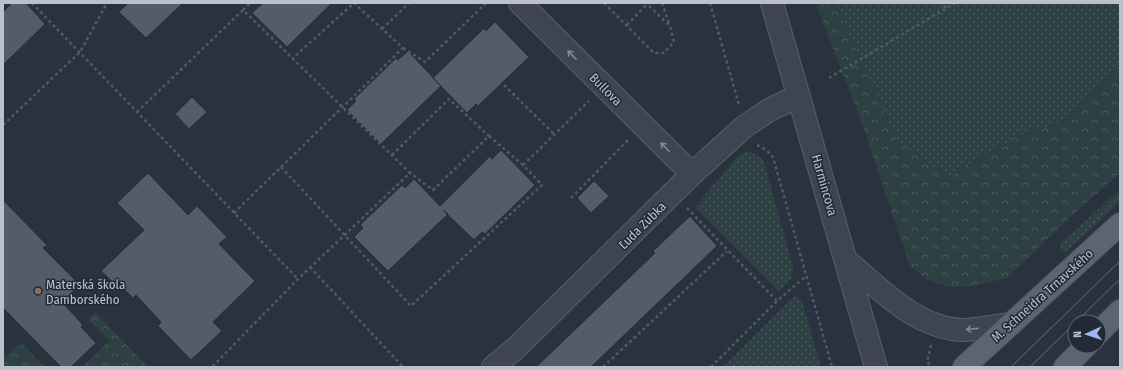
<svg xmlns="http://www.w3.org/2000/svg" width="1123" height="370" viewBox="0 0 1123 370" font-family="'Fira Sans Condensed',sans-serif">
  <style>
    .grass { fill: url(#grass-dots) }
    .forest { fill: url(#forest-crowns) }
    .building { fill: #545b6b; stroke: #252c38 }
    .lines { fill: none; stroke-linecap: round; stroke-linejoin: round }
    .minor-casing { stroke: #59606a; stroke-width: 24 }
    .major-casing { stroke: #484e59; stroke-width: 24 }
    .path { stroke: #4c5d60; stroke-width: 2.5; stroke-dasharray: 3 3; stroke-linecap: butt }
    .minor { stroke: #3e4550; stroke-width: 22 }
    .major { stroke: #5c6470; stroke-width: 22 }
    .tram { stroke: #616977; stroke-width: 1 }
    .oneway { stroke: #838993 }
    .education-dot { fill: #8d6e63; stroke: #232a36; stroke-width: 1.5 }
    .labels { text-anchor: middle; stroke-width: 3; stroke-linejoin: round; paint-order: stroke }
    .street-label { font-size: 13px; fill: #bbc0ca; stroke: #232a36 }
    .poi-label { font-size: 13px; fill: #bbc0ca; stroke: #232a36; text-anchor: start }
  </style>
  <defs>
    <pattern id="grass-dots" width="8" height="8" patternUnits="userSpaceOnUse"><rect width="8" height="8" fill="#2d4042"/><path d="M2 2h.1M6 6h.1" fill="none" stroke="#4a5a5c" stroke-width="1.8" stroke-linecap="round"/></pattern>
    <pattern id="forest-crowns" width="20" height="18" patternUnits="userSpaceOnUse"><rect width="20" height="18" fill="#2d4042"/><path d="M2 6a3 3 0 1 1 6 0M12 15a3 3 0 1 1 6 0" fill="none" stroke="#4a5a5c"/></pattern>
  </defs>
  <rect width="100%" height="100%" fill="#2a3240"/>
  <path class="grass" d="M836,3H1120V64L1068,120L1016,136L950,177L898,142Z
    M748,151L761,157L764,162L793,267C795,278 786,284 779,291L695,207L738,156Z
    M1120,190V202L1067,251L1061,252L1060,244Z
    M796,295L802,301L821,367H723Z"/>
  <path class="forest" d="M818,3H836L898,142L950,177L1016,136L1068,120L1120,64V173L1077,211L1007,278L968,287H948L926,279L910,266L860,118L817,7Z
    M95,312L148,367H82L109,341L88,319Z
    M21,342L45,367H3V359Z"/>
  <path class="building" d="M12,3H26L45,24L3,65V12Z
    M128,3H183L146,38L119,12Z
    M263,3H332L287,47L252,13Z
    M495,22L529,57L478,106L476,104L467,113L433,78L484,28L486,31Z
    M408,51L441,86L381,144L347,110L356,101L354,99L396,58L398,60Z
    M192,97L207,112L189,129L175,114Z
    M501,150L535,185L485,234L482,232L474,240L443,210L448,214L388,271L354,237L363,228L360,225L402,185L405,188L414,179L440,206L490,156L492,159Z
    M148,173L188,215L197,206L227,237L219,244L255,281L213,322L222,331L191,360L158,326L161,322L136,295L133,298L119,284L117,286L101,271L144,230L117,203Z
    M594,181L609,196L591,213L577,198Z
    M3,200L47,245L43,248L80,285L62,302L83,325L81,327L96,343L71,367H61L3,308Z
    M690,216L717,246L591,367H536L655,253L653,251Z"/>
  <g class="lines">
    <g class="minor-casing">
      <path id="minor" d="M520,3L692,174
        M772,3L876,367
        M847,261C880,289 918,330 965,330C980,329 995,326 1011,324
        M493,367L516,348L692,174L745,126L771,109L799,96"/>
    </g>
    <g class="major-casing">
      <path id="major" d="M1099,332L1120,311
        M964,367L1120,224
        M1065,367L1086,346"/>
    </g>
    <path class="path" d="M32,3L298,279
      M604,3L654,53H664L674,42L670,26L646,3
      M662,3L670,26
      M710,3L739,105
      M944,8L948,3
      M243,10L250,3
      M627,25L648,3
      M382,29L409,3
      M403,48L425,62L486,3
      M829,78L955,3
      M504,85L554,134
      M137,112L243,10L410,173L298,279L212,367
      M3,125L80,52L107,3
      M757,145L766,150L773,157L832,367
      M392,155L449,99L489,136
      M523,165L589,101
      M281,167L411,306L542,185L523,165L489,136L433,190L410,173
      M571,198L628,140
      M687,208L777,301
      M234,213L403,48L354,3L293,58
      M310,267L403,367
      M931,345L927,362L932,367
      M603,367L727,251
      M711,367L777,301L806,276"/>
    <use href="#minor" class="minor"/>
    <use href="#major" class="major"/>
    <path class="tram" d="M1076,322L1120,279
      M1011,367L1120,261
      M1030,367L1075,323"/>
  </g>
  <defs><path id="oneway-shaft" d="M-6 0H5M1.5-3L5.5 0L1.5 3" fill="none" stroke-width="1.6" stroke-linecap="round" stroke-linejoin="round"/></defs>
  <g class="oneway">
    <use href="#oneway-shaft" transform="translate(572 55) rotate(-135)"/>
    <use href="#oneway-shaft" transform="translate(665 147) rotate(-135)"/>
    <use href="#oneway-shaft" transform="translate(972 329) rotate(174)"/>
  </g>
  <circle class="education-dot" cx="38" cy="291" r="4"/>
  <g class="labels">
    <g class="street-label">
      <text transform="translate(606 89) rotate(45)" y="5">Bullova</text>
      <text transform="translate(825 185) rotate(74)" y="5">Harmincova</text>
      <text transform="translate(642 225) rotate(-45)" y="5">Ľuda Zúbka</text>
      <text transform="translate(1042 295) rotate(-42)" y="5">M. Schneidra Trnavského</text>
    </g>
    <g class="poi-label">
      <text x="46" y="289">Materská škola<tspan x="46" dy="15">Damborského</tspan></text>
    </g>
  </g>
  <rect width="1123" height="370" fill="none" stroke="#bbc0ca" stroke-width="8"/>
  <g transform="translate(1087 334) rotate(267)"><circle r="19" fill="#232a36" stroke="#606671"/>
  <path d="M0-3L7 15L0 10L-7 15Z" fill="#9db8ed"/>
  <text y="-6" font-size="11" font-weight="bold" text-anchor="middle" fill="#bbc0ca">N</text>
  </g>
</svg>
